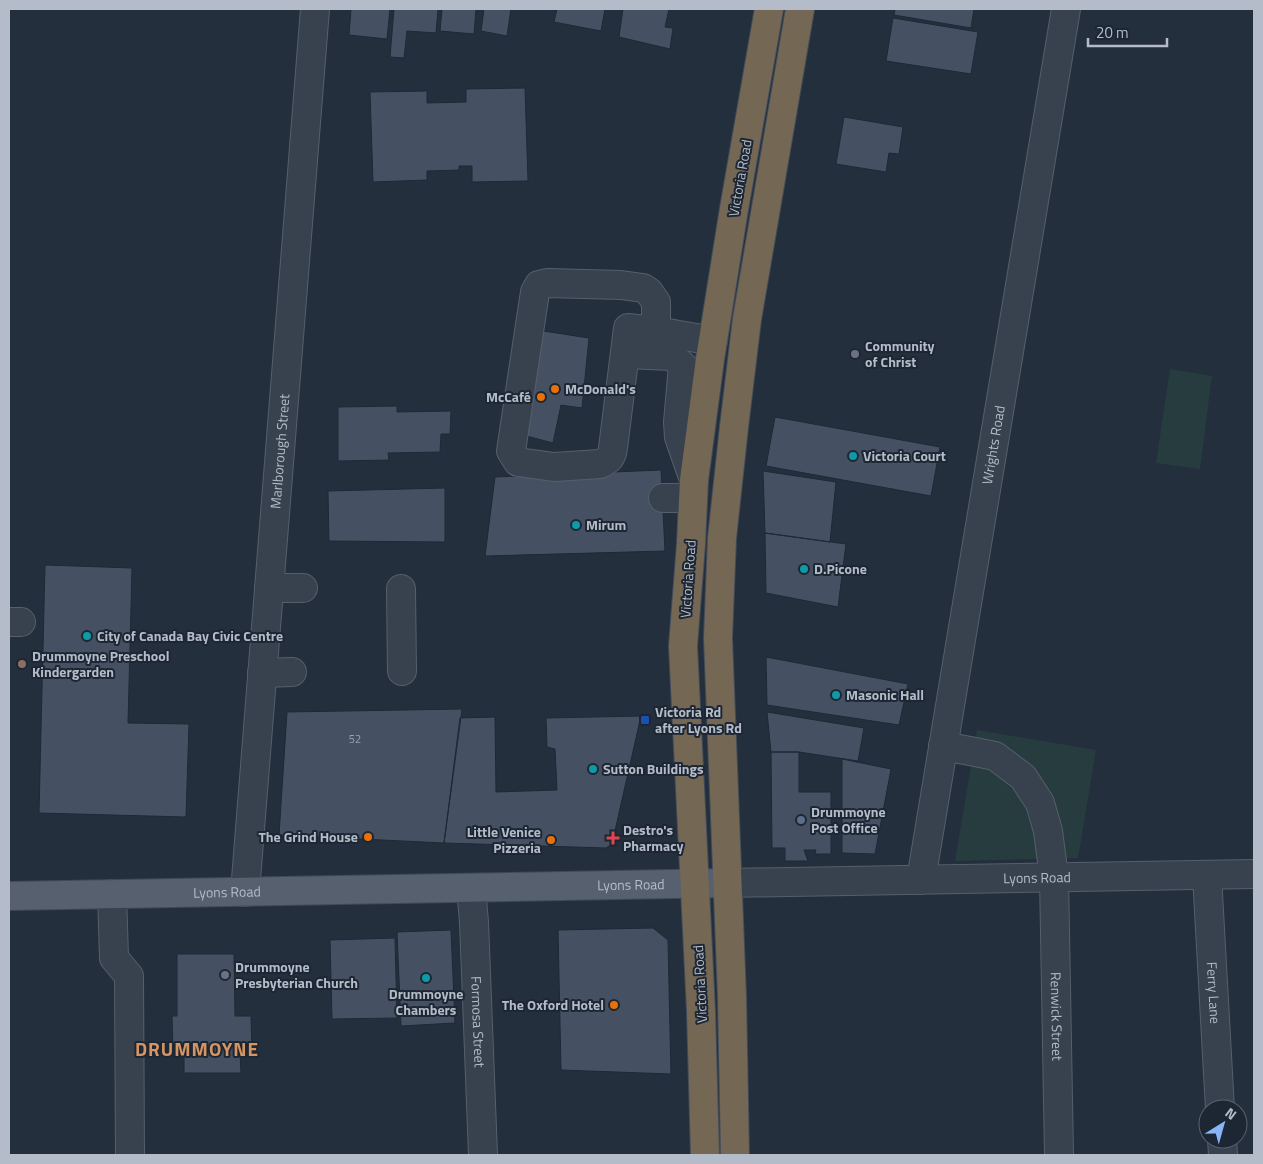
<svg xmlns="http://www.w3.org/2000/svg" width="1263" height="1164" viewBox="0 0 1263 1164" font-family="'Titillium Web',sans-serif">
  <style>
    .green { fill: #263c3f }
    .building { fill: #455162; stroke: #1f2835 }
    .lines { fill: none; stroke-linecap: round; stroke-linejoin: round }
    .minor-casing { stroke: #565f6c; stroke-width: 30 }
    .major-casing { stroke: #414a57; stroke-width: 30 }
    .highway-casing { stroke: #434c59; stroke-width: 30 }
    .minor { stroke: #38414e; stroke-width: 28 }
    .major { stroke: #56606e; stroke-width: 28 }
    .highway { stroke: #746855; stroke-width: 28 }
    .worship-dot { fill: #6b7280; stroke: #1d2633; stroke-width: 2 }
    .food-dot { fill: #e8710a; stroke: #1d2633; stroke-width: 2 }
    .culture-dot { fill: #0f9aa8; stroke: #1d2633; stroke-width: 2 }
    .education-dot { fill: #8d6e63; stroke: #1d2633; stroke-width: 2 }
    .transit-dot { fill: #1a4fb4; stroke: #1d2633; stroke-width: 2 }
    .service-dot { fill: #5c6f8a; stroke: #1d2633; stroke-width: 2 }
    .health-dot { fill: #e0444e; stroke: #1d2633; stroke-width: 2 }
    .labels { text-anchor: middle; stroke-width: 4; stroke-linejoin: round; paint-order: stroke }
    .number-label { font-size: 11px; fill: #98a1af }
    .street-label { font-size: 14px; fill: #b4bcc9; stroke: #1d2633 }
    .poi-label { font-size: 14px; font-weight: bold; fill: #b4bcc9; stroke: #1d2633; text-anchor: start }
    .district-label { font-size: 19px; font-weight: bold; letter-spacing: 1px; fill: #d59563; stroke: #1d2633 }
  </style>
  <rect width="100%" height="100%" fill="#242f3e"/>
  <path class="green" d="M1170,369L1212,376L1200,469L1156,463Z
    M977,730L1096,750L1078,858L955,861Z"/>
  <path class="building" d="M351,9H390L387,39L349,35Z
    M394,9H438L436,33L407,31L404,58L390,57Z
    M442,9H476L474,34L440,31Z
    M484,9H511L507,36L481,31Z
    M557,9H605L601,31L554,22Z
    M623,9H669L665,27L673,28L670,49L619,37Z
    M895,9H974L971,28L894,15Z
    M893,18L978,32L971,74L886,61Z
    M525,88L528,181L472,182V166H459V170L427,171V180L373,182L370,92L427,91V103L466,102V89Z
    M844,117L903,127L899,154L889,153L886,172L836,164Z
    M537,330L589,338L582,408L561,405L553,443L519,434Z
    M397,406V412L451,411L450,434H441L440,452L388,453L389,460L338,461V407Z
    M775,417L940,447L931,496L766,466Z
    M661,470L665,551L485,556L495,477Z
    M763,471L836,482L830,542L765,533Z
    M445,488V542L329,541L328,491Z
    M765,533L846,544L838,607L766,593Z
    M45,565L132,568L128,723L189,724L186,817L39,813Z
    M766,657L908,684L899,725L767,705Z
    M462,709L444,843L279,835L287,712Z
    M767,712L864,728L858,761L799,752H771Z
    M641,716L612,844L606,848L444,843L460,718L495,717L496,792L557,790L555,749L547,747L546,718Z
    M771,752H799V792H831V854H815L816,850H804L808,861H785V848H772Z
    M842,759L891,769L875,854L842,853Z
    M653,928L668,940L671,1074L561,1070L558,930Z
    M451,930L455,1023L401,1026L397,932Z
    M395,938L397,1018L332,1019L330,940Z
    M177,954H234L235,1016H251L252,1052H240L241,1073H184V1052H173L172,1016H177Z"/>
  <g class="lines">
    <g class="minor-casing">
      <g id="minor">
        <path d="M656,331L628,328L613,448C612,457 609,460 600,464L554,467L518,462L511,451L535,292L539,285L548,283L621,285L643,288L649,292L656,302V331L713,341"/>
        <path d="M625,354L672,356L683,366L678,422L679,437L694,480"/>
        <path d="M663,498H693"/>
        <path d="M269,588H303"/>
        <path d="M401,589L402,671"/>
        <path d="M9,622H21"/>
        <path d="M262,673L292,672"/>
        <path id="s1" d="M943,746L970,751L995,756L1023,777L1040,803L1048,831L1054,877L1059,1155"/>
        <path id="s2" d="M1207,875L1220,1109"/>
        <path id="s3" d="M921,880L1066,9"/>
        <path id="s4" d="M727,883L1254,874"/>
        <path id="s5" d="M471,888L474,922L483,1155"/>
        <path id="s6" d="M245,892L315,9"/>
        <path d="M112,894L114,958L129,976L130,1155"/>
        <path d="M1222,1139L1223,1155"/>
      </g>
    </g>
    <g class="major-casing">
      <g id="major">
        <path id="s7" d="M9,896L727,883"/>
      </g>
    </g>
    <g class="highway-casing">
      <path id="highway" d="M705,1155L701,1011L683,646L691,544L694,480L710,359L734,209L769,9
        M735,1155L732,997L718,638L722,538L734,427L747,319L800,9"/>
    </g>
    <use href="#minor" class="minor"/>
    <use href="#major" class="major"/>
    <use href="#highway" class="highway"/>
  </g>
  <g class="worship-dot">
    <circle cx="855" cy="354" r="5"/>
    <circle cx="225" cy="975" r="5"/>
  </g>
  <g class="food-dot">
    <circle cx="555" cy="389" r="5"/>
    <circle cx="541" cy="397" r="5"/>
    <circle cx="368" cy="837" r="5"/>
    <circle cx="551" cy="840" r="5"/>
    <circle cx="614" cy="1005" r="5"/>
  </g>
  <g class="culture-dot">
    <circle cx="853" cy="456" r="5"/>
    <circle cx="576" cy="525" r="5"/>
    <circle cx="804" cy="569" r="5"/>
    <circle cx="87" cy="636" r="5"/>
    <circle cx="836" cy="695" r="5"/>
    <circle cx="593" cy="769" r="5"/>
    <circle cx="426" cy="978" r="5"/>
  </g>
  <circle class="education-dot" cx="22" cy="664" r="5"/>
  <rect class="transit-dot" x="640" y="715" width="10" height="10" rx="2.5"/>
  <circle class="service-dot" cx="801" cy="820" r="5"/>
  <path class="health-dot" d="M610.5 830.5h5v5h5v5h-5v5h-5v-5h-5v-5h5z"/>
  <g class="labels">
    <g class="number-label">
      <text x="355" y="743">52</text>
    </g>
    <g class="street-label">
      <text transform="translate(740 178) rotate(-80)" y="5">Victoria Road</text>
      <text dy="5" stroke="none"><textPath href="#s3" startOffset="441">Wrights Road</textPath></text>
      <text dy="5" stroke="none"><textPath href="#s6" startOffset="442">Marlborough Street</textPath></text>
      <text transform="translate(688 579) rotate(-86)" y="5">Victoria Road</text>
      <text dy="5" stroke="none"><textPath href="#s4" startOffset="310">Lyons Road</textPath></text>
      <text dy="5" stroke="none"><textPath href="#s7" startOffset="622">Lyons Road</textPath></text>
      <text dy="5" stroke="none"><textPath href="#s7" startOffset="218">Lyons Road</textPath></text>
      <text transform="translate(700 984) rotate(-93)" y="5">Victoria Road</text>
      <text dy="5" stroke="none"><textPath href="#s2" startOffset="118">Ferry Lane</textPath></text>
      <text dy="5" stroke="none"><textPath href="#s1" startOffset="334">Renwick Street</textPath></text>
      <text dy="5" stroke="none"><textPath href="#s5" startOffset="134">Formosa Street</textPath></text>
    </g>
    <g class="poi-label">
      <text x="865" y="351">Community<tspan x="865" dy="16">of Christ</tspan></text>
      <text x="565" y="394">McDonald's</text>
      <text x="531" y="402" text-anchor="end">McCafé</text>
      <text x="863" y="461">Victoria Court</text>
      <text x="586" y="530">Mirum</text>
      <text x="814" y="574">D.Picone</text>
      <text x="97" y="641">City of Canada Bay Civic Centre</text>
      <text x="32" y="661">Drummoyne Preschool<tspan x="32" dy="16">Kindergarden</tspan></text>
      <text x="846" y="700">Masonic Hall</text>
      <text x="655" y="717">Victoria Rd<tspan x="655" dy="16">after Lyons Rd</tspan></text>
      <text x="603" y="774">Sutton Buildings</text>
      <text x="811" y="817">Drummoyne<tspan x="811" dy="16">Post Office</tspan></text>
      <text x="623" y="835">Destro's<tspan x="623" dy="16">Pharmacy</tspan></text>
      <text x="541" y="837" text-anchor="end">Little Venice<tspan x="541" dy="16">Pizzeria</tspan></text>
      <text x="358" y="842" text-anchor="end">The Grind House</text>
      <text x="235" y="972">Drummoyne<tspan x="235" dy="16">Presbyterian Church</tspan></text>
      <text x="426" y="999" text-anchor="middle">Drummoyne<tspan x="426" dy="16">Chambers</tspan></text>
      <text x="604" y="1010" text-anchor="end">The Oxford Hotel</text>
    </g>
    <g class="district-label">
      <text x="197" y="1056">DRUMMOYNE</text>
    </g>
  </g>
  <rect width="1263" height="1164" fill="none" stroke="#b4bcc9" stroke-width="20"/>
  <g transform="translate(1223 1124) rotate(37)"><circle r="24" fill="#1d2633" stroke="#59626f"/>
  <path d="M0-4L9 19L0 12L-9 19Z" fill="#8ab4f8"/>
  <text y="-8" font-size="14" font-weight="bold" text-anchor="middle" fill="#b4bcc9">N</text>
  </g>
  <path d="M1088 38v8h79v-8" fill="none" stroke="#b4bcc9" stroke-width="2.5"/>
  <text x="1096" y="38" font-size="15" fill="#b4bcc9" stroke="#1d2633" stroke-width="4" paint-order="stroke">20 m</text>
</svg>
